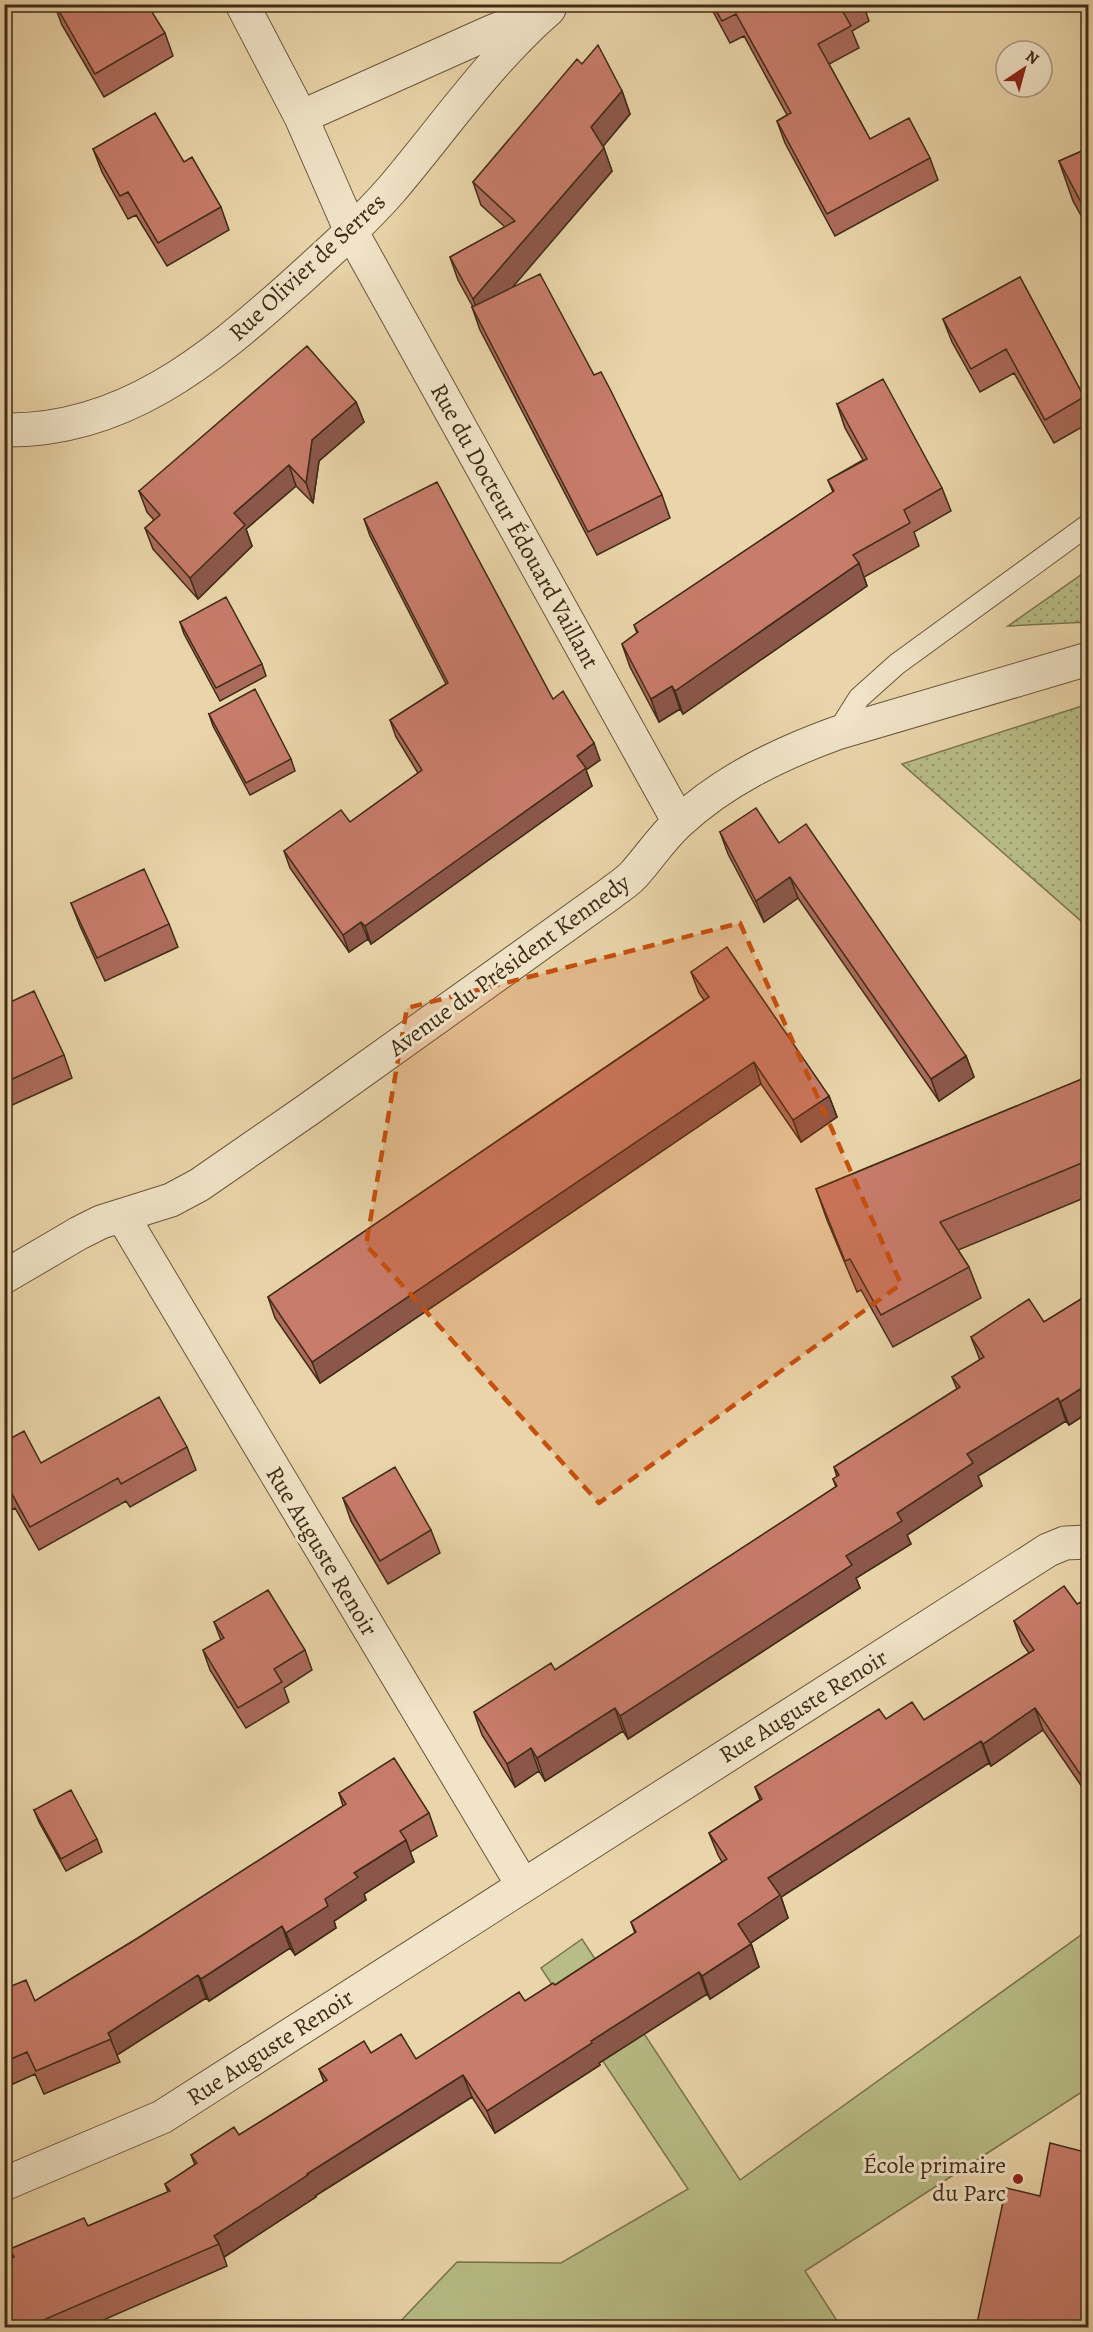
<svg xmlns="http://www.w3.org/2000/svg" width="1093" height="2332" viewBox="0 0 1093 2332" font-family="Alegreya,serif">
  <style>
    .grass { fill: url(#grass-dots); stroke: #7c744e; stroke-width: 1.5 }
    .green { fill: #b8bd87; stroke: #7c744e; stroke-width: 1.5 }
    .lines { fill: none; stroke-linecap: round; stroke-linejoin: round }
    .lane-casing { stroke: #6a563b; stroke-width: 23 }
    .street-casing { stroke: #6a563b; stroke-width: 35 }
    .lane { stroke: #f1e4c8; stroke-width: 21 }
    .street { stroke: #f1e4c8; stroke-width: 33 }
    .wall { fill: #ac6b5c; stroke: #3f2b16; stroke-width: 1.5 }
    .shaded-wall { fill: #8c574b; stroke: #3f2b16; stroke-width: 1.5 }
    .building { fill: #c87c6b; stroke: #3f2b16; stroke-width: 1.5 }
    .marked { fill: #c6500e; fill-opacity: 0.2; stroke: #c6500e; stroke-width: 4.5; stroke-dasharray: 12 8; stroke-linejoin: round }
    .poi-dot { fill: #8f2418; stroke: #f1e4c8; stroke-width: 2 }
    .labels { text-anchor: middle; stroke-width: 6; stroke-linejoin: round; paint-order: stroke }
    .street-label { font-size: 24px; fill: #3f2b16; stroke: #f1e4c8 }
    .poi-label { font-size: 24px; fill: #3f2b16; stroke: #f1e4c8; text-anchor: end }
  </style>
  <defs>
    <pattern id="grass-dots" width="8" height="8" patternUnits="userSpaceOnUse" patternTransform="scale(1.5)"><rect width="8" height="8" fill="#b8bd87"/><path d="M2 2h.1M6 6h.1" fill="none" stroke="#979a6d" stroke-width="1.8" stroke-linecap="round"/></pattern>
  </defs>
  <rect width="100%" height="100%" fill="#ead5aa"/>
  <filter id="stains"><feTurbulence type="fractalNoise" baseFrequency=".00333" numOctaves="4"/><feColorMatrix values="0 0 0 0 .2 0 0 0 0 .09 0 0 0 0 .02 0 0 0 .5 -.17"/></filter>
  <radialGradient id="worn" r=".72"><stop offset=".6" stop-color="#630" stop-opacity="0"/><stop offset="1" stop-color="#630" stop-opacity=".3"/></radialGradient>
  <path class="grass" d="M1088,570V622L1008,626Z
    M1088,704V927L902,764Z"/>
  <path class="green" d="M1088,1930V2088L805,2271L841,2327L394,2328L457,2262L561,2263L688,2189L541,1968L582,1939L740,2180Z"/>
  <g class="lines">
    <g class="lane-casing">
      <path id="lane" d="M837,733L859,698L897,664L1088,525"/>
    </g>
    <g class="street-casing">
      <path id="street" d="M242,4L301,117L351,231L679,822
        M301,117L491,32L533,15
        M4,430C123,432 209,360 293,285C326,255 361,224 391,190C443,129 488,62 549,9
        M123,1217L522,1884
        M4,1277L79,1233L101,1222L171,1200L199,1185L309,1109L611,893C620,886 630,880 636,872C650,856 662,838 678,823C723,781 779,754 837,733L1088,659
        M4,2184L162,2117L1048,1550L1065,1543L1088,1542"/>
    </g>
    <use href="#lane" class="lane"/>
    <use href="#street" class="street"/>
  </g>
  <path class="wall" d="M54,4L165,33L173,56L104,97L62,25Z
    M709,4H863L869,21L852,31L859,48L829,64L870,139L930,158L938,180L835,236L785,143L777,121L787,115L744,36L730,43Z
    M582,64L622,91L630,114L603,146L612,171L512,287L594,375L662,495L670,518L597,555L480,330L472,307H473L458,280L450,257L505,227L481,205L473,182Z
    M1089,148V230L1073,201L1059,161Z
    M93,149L184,162L221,207L229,230L167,266L136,215L128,219L102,172Z
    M1020,277L1084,397L1089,409V423L1054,443L1014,373L980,392L952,342L943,319Z
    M356,402L364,422L319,461L313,503L296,486L246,529L252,546L198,599L153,549L145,528L154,520L147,512L139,491Z
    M837,404L942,488L951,511L914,532L919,546L864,577L867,586L683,714L680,709L659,722L630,667L622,644L637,633L634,625L833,492L828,480L863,460L845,428Z
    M364,519L553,699L600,760L586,770L592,786L371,944L368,939L349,952L290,868L284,851L350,822L418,773L396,737L390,720L446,684L370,536Z
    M180,622L262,664L266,676L220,701L184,634Z
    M209,714L291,759L295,771L250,795L213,726Z
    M720,832L779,843L966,1056L974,1077L939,1101L798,898L764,922L728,854Z
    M71,903L169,924L178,947L105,981L80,926Z
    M691,972L829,1096L837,1117L801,1142L761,1084L320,1383L275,1318L268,1297L704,1000L699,993Z
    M4,1005L64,1055L72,1078L10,1106L4,1093Z
    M1089,1076V1196L958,1250L969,1267L981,1298L893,1347L861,1290L857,1292L827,1220L816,1189Z
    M1089,1294V1412L1069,1425L1066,1421L978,1476L982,1486L907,1535L911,1544L856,1578L860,1588L628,1739L623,1731L545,1781L539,1771L515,1787L482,1735L474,1712L555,1670L836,1487L833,1479L837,1477L834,1467L957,1389L952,1377L980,1360L971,1337L1044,1322Z
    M4,1442L41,1463L187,1447L196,1470L130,1507L126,1501L39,1550L15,1508L4,1514Z
    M343,1498L431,1530L440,1553L388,1584L351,1521Z
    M1077,1604L1089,1609V1797L1043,1730L991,1766L989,1763L781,1897L788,1918L751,1943L759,1967L710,1999L707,1994L599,2063L600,2065L495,2133L472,2097L315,2196L316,2197L224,2257L227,2266L85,2328H4L13,2258L10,2249L88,2226L168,2192L165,2184L195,2165L191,2155L239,2135L324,2082L319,2069L371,2053L416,2059L555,1985L635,1933L631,1922L722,1862L718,1855L709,1833L760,1800L755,1787L886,1719L924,1720L1029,1653L1022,1643L1014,1621Z
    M214,1622L305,1650L312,1670L284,1688L289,1702L246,1728L210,1670L203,1650L221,1640Z
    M339,1793L429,1813L437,1836L410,1852L414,1862L364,1894L366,1900L334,1921L336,1928L295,1955L290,1948L209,2001L206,1998L117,2055L120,2062L44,2094L35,2074L4,2088V1989L35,2001L138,1938L343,1806Z
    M34,1810L97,1839L102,1852L66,1871L39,1822Z"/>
  <path class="shaded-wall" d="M622,91L630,114L600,150L591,127Z
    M604,148L612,171L482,323L473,299Z
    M4,260L7,268L4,322Z
    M356,402L364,422L319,461L313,503L306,483L312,440Z
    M289,465L296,486L246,529L252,546L198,599L190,578L234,513Z
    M859,563L867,586L683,714L675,691Z
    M672,686L680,709L659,722L651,699Z
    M594,743L600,760L586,770L592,786L371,944L365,926Z
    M790,877L798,898L764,922L756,901Z
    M361,922L368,939L349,952L343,935Z
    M966,1056L974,1077L939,1101L931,1079Z
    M754,1062L761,1084L320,1383L312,1362Z
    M829,1096L837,1117L801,1142L793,1120Z
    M1088,1384L1089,1412L1069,1425L1060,1402Z
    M1058,1398L1066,1421L978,1476L982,1486L907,1535L911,1544L856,1578L860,1588L628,1739L620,1716L846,1556L967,1454Z
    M615,1708L623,1731L545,1781L537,1758Z
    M1035,1708L1043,1730L991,1766L983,1744Z
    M981,1741L989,1763L781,1897L788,1918L746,1946L738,1924L768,1878Z
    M531,1748L539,1771L515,1787L507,1764Z
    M406,1840L414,1862L364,1894L366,1900L334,1921L336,1928L295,1955L286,1933L354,1873Z
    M282,1926L290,1948L209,2001L201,1979Z
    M751,1944L759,1967L710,1999L702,1976Z
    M699,1972L707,1994L599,2063L600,2065L495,2133L487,2111L591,2041Z
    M198,1975L206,1998L117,2055L108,2033Z
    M463,2075L472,2097L315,2196L316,2197L224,2257L219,2244L214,2236L307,2174Z"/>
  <path class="building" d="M55,4H147L165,33L95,74Z
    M712,4H851L842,10L851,26L818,44L870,139L909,118L930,158L827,214L777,121L791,113L736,14L722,21Z
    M598,45L622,91L591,127L604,148L473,299L450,257L515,221L473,182L577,59L582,64Z
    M155,113L184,162L192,157L221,207L158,243L128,192L120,196L93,149Z
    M1089,148V217L1059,161Z
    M540,274L594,375L601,372L611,391L662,495L588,532L472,307Z
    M1020,277L1084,397L1045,420L1006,349L971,369L943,319Z
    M307,346L356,402L312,440L306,483L289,465L234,513L245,525L190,578L145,528L160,515L139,491Z
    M883,379L942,488L904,510L910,523L853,555L859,563L675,691L672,686L651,699L622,644L638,632L634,625L834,491L828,480L867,459L837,404Z
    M437,482L553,699L563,691L594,743L577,756L586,768L365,926L361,922L343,935L284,851L341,810L350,822L422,770L390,720L448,683L364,519Z
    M226,597L262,664L216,688L180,622Z
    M255,689L291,759L246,783L209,714Z
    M756,808L779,843L806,824L966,1056L931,1079L790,877L756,901L720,832Z
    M144,869L169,924L97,958L71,903Z
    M727,947L829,1096L793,1120L754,1062L312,1362L268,1297L709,997L691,972Z
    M34,991L64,1055L4,1083V1005Z
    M1089,1076V1160L940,1222L969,1267L881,1315L850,1259L845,1261L816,1189Z
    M1089,1294V1385L1088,1384L1060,1402L1058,1398L967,1454L973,1463L897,1513L902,1521L846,1556L852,1565L620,1716L615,1708L537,1758L531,1748L507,1764L474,1712L551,1663L555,1670L837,1486L833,1479L839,1475L834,1467L960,1387L952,1377L984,1357L971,1337L1029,1299L1044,1322Z
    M159,1397L187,1447L121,1484L118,1478L30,1527L7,1485L4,1486V1442L24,1431L41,1463Z
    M395,1467L431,1530L380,1561L343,1498Z
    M1064,1586L1077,1604L1083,1601L1089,1609V1787L1035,1708L983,1744L981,1741L768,1878L780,1895L738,1924L751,1944L702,1976L699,1972L591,2041L592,2043L487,2111L463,2075L307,2174L308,2175L214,2236L219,2244L25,2328H5L4,2261L14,2257L10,2249L84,2218L88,2226L170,2191L165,2184L197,2163L191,2155L234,2127L239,2135L327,2080L319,2069L364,2041L371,2053L401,2034L416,2059L519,1992L525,2001L553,1983L555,1985L636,1932L631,1922L727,1859L709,1833L762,1799L755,1787L879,1709L886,1719L912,1702L924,1720L1034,1650L1014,1621Z
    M268,1590L305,1650L274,1669L282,1682L238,1708L203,1650L224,1638L214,1622Z
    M394,1758L429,1813L400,1831L406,1840L354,1873L358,1877L325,1899L328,1906L286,1933L282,1926L201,1979L198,1975L108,2033L111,2039L36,2071L27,2052L4,2062V1989L26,1980L35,2001L138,1938L346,1804L339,1793Z
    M71,1790L97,1839L61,1859L34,1810Z
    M1050,2143L1089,2153V2328H976L1006,2188L1040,2196Z"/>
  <path class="marked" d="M740,923L901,1284L599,1503L366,1245L407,1008Z"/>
  <circle class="poi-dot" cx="1018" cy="2179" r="6"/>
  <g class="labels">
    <g class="street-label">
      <text transform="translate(307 267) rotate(-43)" y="8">Rue Olivier de Serres</text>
      <text transform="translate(515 526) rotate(61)" y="8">Rue du Docteur Édouard Vaillant</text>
      <text transform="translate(509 965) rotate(-36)" y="8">Avenue du Président Kennedy</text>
      <text transform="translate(322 1551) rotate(59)" y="8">Rue Auguste Renoir</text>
      <text transform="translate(803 1706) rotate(-32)" y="8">Rue Auguste Renoir</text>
      <text transform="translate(270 2047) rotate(-33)" y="8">Rue Auguste Renoir</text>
    </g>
    <g class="poi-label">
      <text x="1006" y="2173">École primaire<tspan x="1006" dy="28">du Parc</tspan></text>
    </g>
  </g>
  <rect width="1093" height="2332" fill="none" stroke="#ead5aa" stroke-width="24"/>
  <rect x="6" y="6" width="1081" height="2320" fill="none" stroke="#3f2b16" stroke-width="3"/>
  <rect x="12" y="12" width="1069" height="2308" fill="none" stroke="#3f2b16" stroke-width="1.5"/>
  <g transform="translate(1024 69) rotate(36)"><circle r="28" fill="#f1e4c8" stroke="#aa9a81" stroke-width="1.5"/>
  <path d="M0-4.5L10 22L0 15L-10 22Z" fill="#8f2418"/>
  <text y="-9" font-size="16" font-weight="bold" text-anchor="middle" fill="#3f2b16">N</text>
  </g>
  <rect width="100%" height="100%" filter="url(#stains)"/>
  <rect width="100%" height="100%" fill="url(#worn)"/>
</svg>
